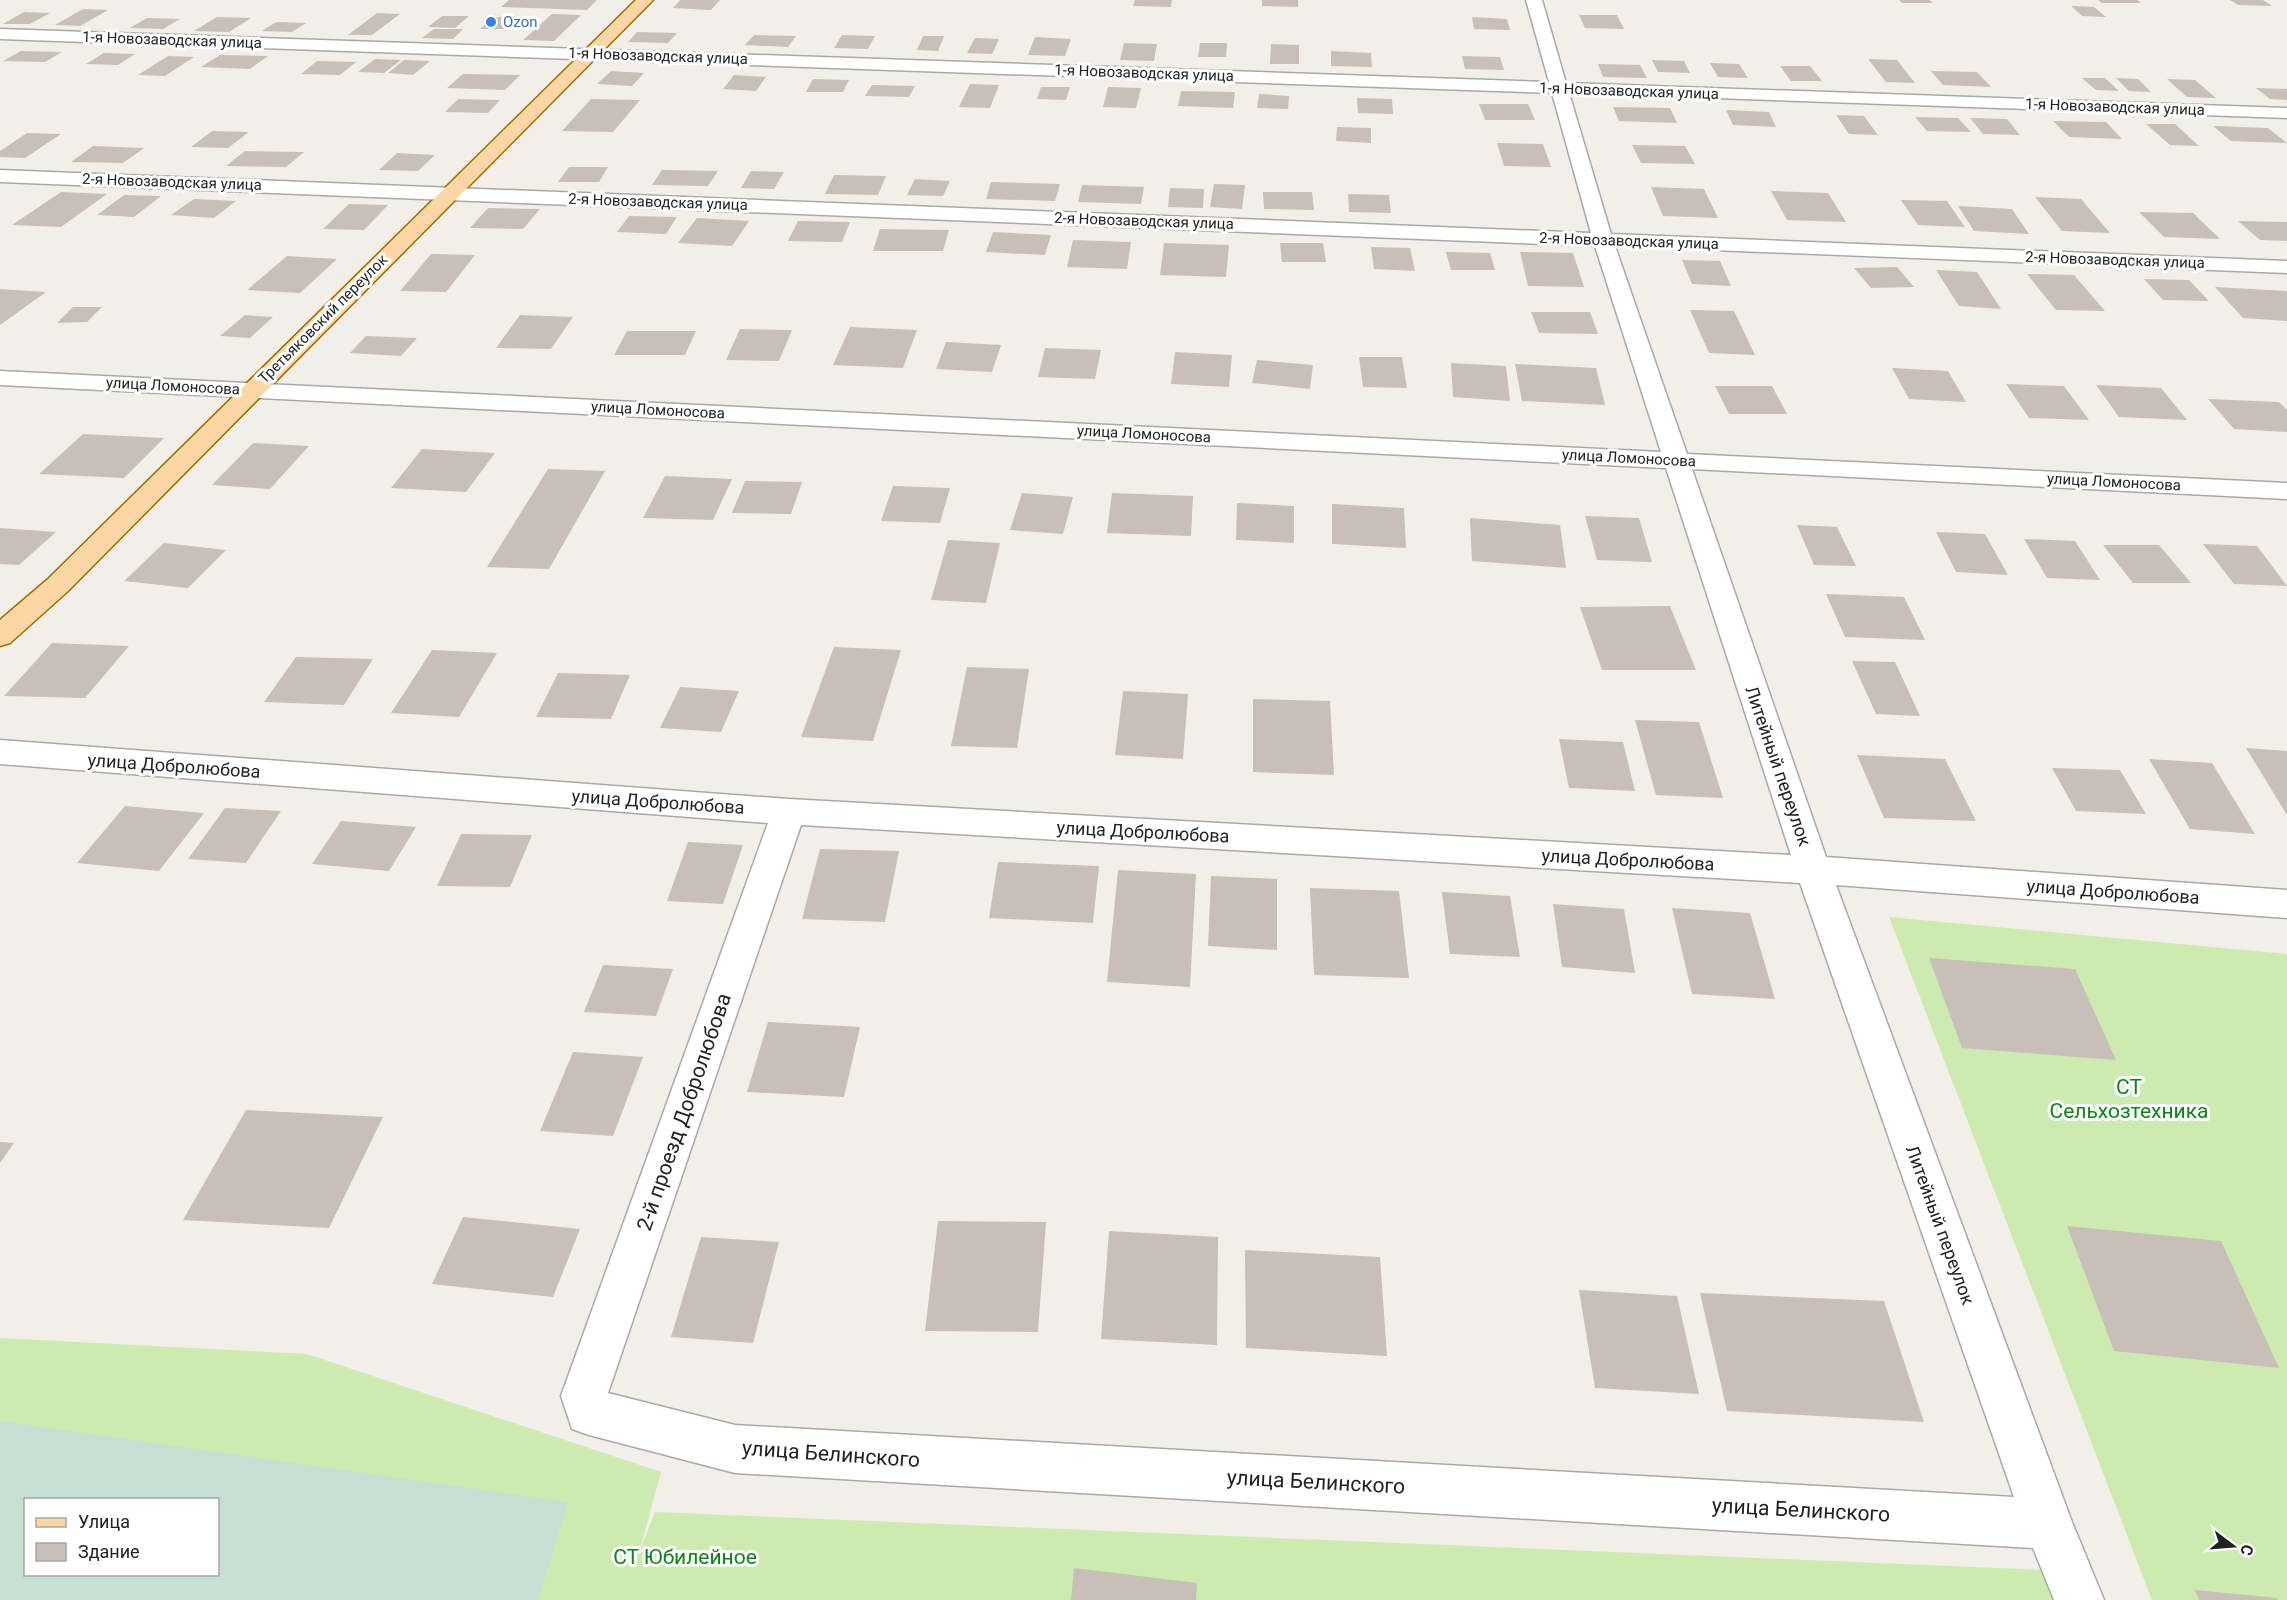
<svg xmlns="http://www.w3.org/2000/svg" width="2287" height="1600" viewBox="0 0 2287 1600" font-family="Roboto,sans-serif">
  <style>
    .grass { fill: #cdebb0; fill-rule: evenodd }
    .wetland { fill: #c6e0d4; fill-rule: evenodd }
    .building { fill: #c7bfb8 }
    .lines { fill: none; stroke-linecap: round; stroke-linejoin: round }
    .minor-casing { stroke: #a9a9a9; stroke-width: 3 }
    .major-casing { stroke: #a06b00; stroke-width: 3 }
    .minor { fill: #fff; fill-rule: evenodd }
    .major { fill: #fcd6a4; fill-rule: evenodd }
    .shop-dot { fill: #3f7fe0; stroke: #fff; stroke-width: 2 }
    .labels { text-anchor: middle; stroke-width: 6; stroke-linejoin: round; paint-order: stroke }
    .far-shop-label { font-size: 15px; fill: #366cbe; stroke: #fff; text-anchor: start }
    .far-street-label { font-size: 15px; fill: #222; stroke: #fff }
    .street-label { font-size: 18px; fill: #222; stroke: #fff }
    .near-park-label { font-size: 21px; fill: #0c8416; stroke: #fff }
    .near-street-label { font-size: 21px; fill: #222; stroke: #fff }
  </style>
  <rect width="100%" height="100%" fill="#f2efe9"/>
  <path class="grass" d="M1889,917L2287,954V1600H2152Z
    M0,1338L307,1354L661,1472L639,1553L655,1512L2047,1570L2057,1600H0ZM26,1500H218V1574H26Z"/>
  <path class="wetland" d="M0,1421L568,1502L538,1600H0ZM26,1500H218V1574H26Z"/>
  <path class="building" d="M509,0H597L587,10L501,7Z
    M680,0H720L711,10L673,8Z
    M1135,0H1172L1171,7L1133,6Z
    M1262,0H1298V7L1262,6Z
    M1899,0H1929L1933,3H1902Z
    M2098,0H2137L2141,3H2102Z
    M2230,0H2263L2272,6L2238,5Z
    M2071,6L2094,7L2106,17L2082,16Z
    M83,9L108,10L80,26L55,25Z
    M24,12L50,13L30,24H3Z
    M377,13L400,14L372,35H348Z
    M552,14L581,15L554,41L523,40Z
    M1579,15H1617L1624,29L1585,28Z
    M442,16H469L455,28L428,27Z
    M217,17L251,18L229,32L194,31Z
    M494,17H526L513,29H480Z
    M1472,17L1507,19L1510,30L1474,29Z
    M147,18L180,19L163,29L130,28Z
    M276,22L306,23L292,32L262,31Z
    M434,29H463L453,39L422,38Z
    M637,32L677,33L668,43L628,42Z
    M754,35L796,36L788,47L745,45Z
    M842,35L875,36L868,49L834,48Z
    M923,36H944L938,51L917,50Z
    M1035,37L1071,39L1065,56L1028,55Z
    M975,38L999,39L992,54L967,53Z
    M1124,43L1157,44L1154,61L1120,60Z
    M1200,43H1227L1226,57H1198Z
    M1271,44L1299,45V64H1270Z
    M21,51L62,52L45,62L3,61Z
    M1331,51L1371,53L1372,67L1331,66Z
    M104,53L135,54L118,65L86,64Z
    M220,55L268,56L250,69L201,67Z
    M168,56L194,57L165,76L138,75Z
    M1462,56L1500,57L1504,70L1465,69Z
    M375,59L401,60L384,73L358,72Z
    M1868,59L1897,60L1915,83L1886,82Z
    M404,60L430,61L413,75L388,73Z
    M1652,60L1684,61L1690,73L1658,72Z
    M317,61L356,62L340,75L301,74Z
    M1710,63L1739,64L1748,78L1718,77Z
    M1598,64L1640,65L1647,78L1603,77Z
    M1780,66H1810L1822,81H1791Z
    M611,71L644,73L632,86L597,84Z
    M1931,71L1977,72L1991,87L1943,85Z
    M463,74L520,75L505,90L447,88Z
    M734,75L766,77L756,91L723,89Z
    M2082,78H2105L2119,91L2096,90Z
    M2116,78L2138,79L2151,92L2129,91Z
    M813,79L849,80L843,92H806Z
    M2167,79L2195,80L2216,98L2187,97Z
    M970,84L999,85L990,108L959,107Z
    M872,85L915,86L909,97L865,96Z
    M1041,87H1070L1066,100L1037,99Z
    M1108,87L1141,88L1136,108L1103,107Z
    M2256,88L2287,89V100L2270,99Z
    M1181,91L1235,92L1233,108L1178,106Z
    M1259,94L1289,96L1288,109L1257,108Z
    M1357,98L1392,99L1393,114L1358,113Z
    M458,99L500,100L488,113L445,112Z
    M591,99L640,100L613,132L562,131Z
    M1479,104H1528L1535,120H1485Z
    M1613,107L1670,108L1677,123L1619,121Z
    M1726,110L1769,112L1776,127L1733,125Z
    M1836,115L1864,116L1878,135L1849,134Z
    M1915,117L1958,118L1971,132L1927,131Z
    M1970,118L2007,119L2020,135L1983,134Z
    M2053,121L2106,122L2122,139L2069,137Z
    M2146,124H2175L2199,146L2170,145Z
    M2213,126L2268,128L2287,143L2231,141Z
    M1337,127L1371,128V143L1336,141Z
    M212,131L249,132L228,148L191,147Z
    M27,133L61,134L25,158L0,157V151Z
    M1497,143L1543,144L1551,167L1504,166Z
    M1632,145L1685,146L1695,164L1641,163Z
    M93,146L144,148L123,163L71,162Z
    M245,151L304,152L286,167L226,166Z
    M397,153L435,155L418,171L379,170Z
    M569,167H608L599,182H558Z
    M662,170L718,171L708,186L652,185Z
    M751,171L784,172L774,189L741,188Z
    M834,175L886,176L878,195L825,194Z
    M915,179L950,181L943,196L907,195Z
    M991,182L1060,184L1055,201L986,199Z
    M1214,184L1245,185L1242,209L1210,207Z
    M1082,185L1144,187L1141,204L1078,202Z
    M1651,187L1704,189L1718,218L1663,216Z
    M1170,188L1204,189L1203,208L1168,207Z
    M1771,191L1828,193L1846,222L1787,220Z
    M61,192L107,194L61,227L12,225Z
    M1263,192H1312L1314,210L1264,209Z
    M1348,194L1389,195L1391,213L1349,212Z
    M124,195L161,196L134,217L97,215Z
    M2035,197L2081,199L2110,233L2062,231Z
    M194,199L236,201L214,218L171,215Z
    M1901,200L1947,201L1965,227L1918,225Z
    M349,204L388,205L364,230L323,229Z
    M1958,206L2012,209L2029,234L1974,231Z
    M488,208L540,209L523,229L470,228Z
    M2139,212L2193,213L2220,239L2164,237Z
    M629,216L677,217L666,234L617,232Z
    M697,218L749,221L732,246L678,243Z
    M798,221L850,222L842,242L788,241Z
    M2238,221L2287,222V241L2260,240Z
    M880,229L949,230L943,251H873Z
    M993,232L1051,235L1045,255L986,252Z
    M1073,240L1131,242L1127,269L1067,267Z
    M1164,243L1229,245L1226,277L1160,275Z
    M1280,243H1323L1326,262H1282Z
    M1371,247L1410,248L1415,271L1374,269Z
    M1446,252L1490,253L1495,270H1451Z
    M1520,252L1573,253L1584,287L1528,286Z
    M431,254L475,255L446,292L400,291Z
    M287,256L337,259L300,293L247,290Z
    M1682,260L1720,261L1731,286L1692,284Z
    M1897,267L1914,287L1871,288L1854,268Z
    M1936,270L1977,272L2001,309L1959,306Z
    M2027,274L2074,275L2105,311L2056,310Z
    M2144,279L2189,280L2209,301L2163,300Z
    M2215,287L2287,291V321L2243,318Z
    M0,289L46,292L0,325Z
    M73,307H102L87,322L57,323Z
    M1690,310L1734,311L1755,355L1709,353Z
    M1531,312H1590L1598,334L1539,333Z
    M245,315L273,317L250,338L220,336Z
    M520,315L573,317L551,349L496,348Z
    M850,327L917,330L903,368L833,365Z
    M740,329L792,330L779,361L726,360Z
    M627,331H696L685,355H614Z
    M366,336L417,338L401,356L350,353Z
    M946,342L1001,345L992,372L936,369Z
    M1045,348L1101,350L1095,379L1038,377Z
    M1175,352L1232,355L1229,387L1171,384Z
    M1359,357H1402L1407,388L1363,387Z
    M1257,360L1313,365L1310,389L1252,383Z
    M1451,363L1506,366L1510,401L1453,397Z
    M1515,364L1596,368L1605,405L1522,401Z
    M1892,368L1948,371L1966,402L1909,399Z
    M2006,384L2064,386L2089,420L2029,418Z
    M2096,385L2161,388L2187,420L2119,417Z
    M1715,386H1772L1787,414H1729Z
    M2208,399L2279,402L2287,410V432L2234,429Z
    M83,434L164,438L124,478L39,474Z
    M253,443L309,446L270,489L212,485Z
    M422,449L495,453L466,492L391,488Z
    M548,469L605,471L549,569L487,567Z
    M665,476L732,479L713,520L643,518Z
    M745,481L802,482L791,514L732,513Z
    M893,486L950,488L940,523L881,521Z
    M1022,493L1073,497L1063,534L1010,530Z
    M1112,493L1193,496L1191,536L1107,533Z
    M1237,503L1294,506V543L1236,540Z
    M1332,504L1404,508L1406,548L1332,544Z
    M1585,516L1639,518L1652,562L1597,560Z
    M1470,518L1560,525L1566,568L1472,561Z
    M1797,525L1837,527L1856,566L1814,565Z
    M0,528L56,532L19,565L0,564Z
    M1936,532L1985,534L2008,575L1956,572Z
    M2024,539L2075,541L2100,580L2047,578Z
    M948,540L1000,543L986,603L931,600Z
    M164,543L226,550L188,588L124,581Z
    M2203,544L2257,546L2287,586L2234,584Z
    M2103,545H2159L2191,583H2133Z
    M1826,594L1904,597L1925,640L1845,637Z
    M1670,606L1696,670H1602L1580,607Z
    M52,643L129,646L85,698L4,696Z
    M834,647L901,650L873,741L801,737Z
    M432,650L497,653L459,717L391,713Z
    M296,657L373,659L344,705L264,702Z
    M1852,661L1895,662L1920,716L1876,714Z
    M967,667L1029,669L1017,748L951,746Z
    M558,673L630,675L611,719L536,717Z
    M680,687L739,691L721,732L660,728Z
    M1123,691L1188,694L1183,759L1115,755Z
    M1253,699L1330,701L1334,775L1253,772Z
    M1635,720L1699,722L1723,798L1656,795Z
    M1559,739L1623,742L1635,791L1569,788Z
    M2246,748L2287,751V815Z
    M1857,755L1945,759L1976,821L1884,818Z
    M2149,759L2212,763L2255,834L2190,829Z
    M2052,768L2120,770L2146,814L2076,811Z
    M125,806L204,813L159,871L77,863Z
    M225,808L281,811L246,863L188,859Z
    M341,821L416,827L389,871L312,864Z
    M461,834L532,835L510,887L437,886Z
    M688,842L743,845L723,904L667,901Z
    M820,849L899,851L885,922L802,919Z
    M998,862L1099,866L1093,923L989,918Z
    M1118,870L1196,874L1190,987L1107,982Z
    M1211,876L1277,879V950L1208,946Z
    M1310,888L1399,891L1409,978L1314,975Z
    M1442,892L1510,896L1520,957L1450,954Z
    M1553,904L1624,909L1635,973L1562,967Z
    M1672,908L1750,913L1775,999L1692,994Z
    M1929,958L2075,969L2116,1060L1962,1048Z
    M603,965L673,969L656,1016L584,1012Z
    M768,1022L860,1027L844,1097L747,1092Z
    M573,1052L643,1057L613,1136L540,1131Z
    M246,1110L383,1117L329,1228L183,1220Z
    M0,1142L14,1143L0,1163Z
    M463,1217L580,1229L553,1297L432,1284Z
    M938,1221L1046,1222L1038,1332L925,1331Z
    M2067,1226L2221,1241L2279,1368L2114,1351Z
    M1109,1231L1218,1237L1217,1345L1101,1339Z
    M701,1237L779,1242L753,1343L671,1337Z
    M1245,1250L1380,1257L1387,1356L1246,1348Z
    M1579,1290L1677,1296L1699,1394L1595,1388Z
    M1700,1293L1884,1301L1924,1422L1727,1411Z
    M1074,1568L1197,1583L1196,1600H1071Z
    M2195,1590L2277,1598V1600H2199Z"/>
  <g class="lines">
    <g class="minor-casing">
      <path id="minor" d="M1526,0H1542L1566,83L2287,108V118L1569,93L1611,234L2287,261V273L1615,246L1687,454L2287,483V499L1692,469L1826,857L2287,890V918L1836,885L2072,1522L2104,1600H2054L2033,1548L735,1473L589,1435L572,1429L561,1396L768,823L0,764V740L789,799L1791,855L1666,468L0,385V371L1661,452L1595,246L0,182V170L1591,233L1552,93L0,39V29L1549,82ZM801,825L1800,883L2014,1497L735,1425L608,1393Z"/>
    </g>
    <g class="major-casing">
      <path id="major" d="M636,0H653L68,591L10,643L0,646V620L48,579Z"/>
    </g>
    <use href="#minor" class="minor"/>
    <use href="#major" class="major"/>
  </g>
  <circle class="shop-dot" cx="491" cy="22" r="6"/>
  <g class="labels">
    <g class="far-shop-label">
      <text x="503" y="27">Ozon</text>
    </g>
    <g class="far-street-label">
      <text transform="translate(172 40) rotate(2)" y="5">1-я Новозаводская улица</text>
      <text transform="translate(658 56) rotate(2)" y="5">1-я Новозаводская улица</text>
      <text transform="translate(1144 73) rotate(2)" y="5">1-я Новозаводская улица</text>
      <text transform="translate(1629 91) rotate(2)" y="5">1-я Новозаводская улица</text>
      <text transform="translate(2115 107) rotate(2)" y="5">1-я Новозаводская улица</text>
      <text transform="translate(172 182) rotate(2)" y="5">2-я Новозаводская улица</text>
      <text transform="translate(658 202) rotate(2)" y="5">2-я Новозаводская улица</text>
      <text transform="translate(1144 221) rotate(2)" y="5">2-я Новозаводская улица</text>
      <text transform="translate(1629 241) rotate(2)" y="5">2-я Новозаводская улица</text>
      <text transform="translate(2115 260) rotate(2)" y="5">2-я Новозаводская улица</text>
      <text transform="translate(323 319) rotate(-45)" y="5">Третьяковский переулок</text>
      <text transform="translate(173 386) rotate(3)" y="5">улица Ломоносова</text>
      <text transform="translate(658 410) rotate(3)" y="5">улица Ломоносова</text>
      <text transform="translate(1144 434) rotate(3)" y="5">улица Ломоносова</text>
      <text transform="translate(1629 458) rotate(3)" y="5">улица Ломоносова</text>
      <text transform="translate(2114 482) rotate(3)" y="5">улица Ломоносова</text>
    </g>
    <g class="street-label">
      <text transform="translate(174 766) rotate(4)" y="6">улица Добролюбова</text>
      <text transform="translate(1778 766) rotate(71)" y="6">Литейный переулок</text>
      <text transform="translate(658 802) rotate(4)" y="6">улица Добролюбова</text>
      <text transform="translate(1143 832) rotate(3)" y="6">улица Добролюбова</text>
      <text transform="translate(1628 860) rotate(3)" y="6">улица Добролюбова</text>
      <text transform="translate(2113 892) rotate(4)" y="6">улица Добролюбова</text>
      <text transform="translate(1940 1225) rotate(70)" y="6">Литейный переулок</text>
    </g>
    <g class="near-park-label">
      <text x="2129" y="1094">СТ<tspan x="2129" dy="24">Сельхозтехника</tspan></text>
      <text x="685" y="1564">СТ Юбилейное</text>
    </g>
    <g class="near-street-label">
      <text transform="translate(684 1112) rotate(-71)" y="7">2-й проезд Добролюбова</text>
      <text transform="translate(831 1454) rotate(4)" y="7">улица Белинского</text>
      <text transform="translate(1316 1482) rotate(3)" y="7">улица Белинского</text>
      <text transform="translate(1801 1510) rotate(3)" y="7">улица Белинского</text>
    </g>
  </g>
  <rect x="24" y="1498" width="195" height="78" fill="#ffffff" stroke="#a7a7a7" stroke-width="1.5"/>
  <rect x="36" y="1518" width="30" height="9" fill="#fcd6a4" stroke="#a7a7a7" stroke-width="1.5"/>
  <text x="78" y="1528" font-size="18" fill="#222222">Улица</text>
  <rect x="36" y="1543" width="30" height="18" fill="#c7bfb8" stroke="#a7a7a7" stroke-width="1.5"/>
  <text x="78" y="1558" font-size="18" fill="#222222">Здание</text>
  <g transform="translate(2233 1546) rotate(106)" stroke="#ffffff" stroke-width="4.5" paint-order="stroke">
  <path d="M0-4.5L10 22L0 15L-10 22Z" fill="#222222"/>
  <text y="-9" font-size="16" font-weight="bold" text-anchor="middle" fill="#222222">С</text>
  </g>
</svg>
